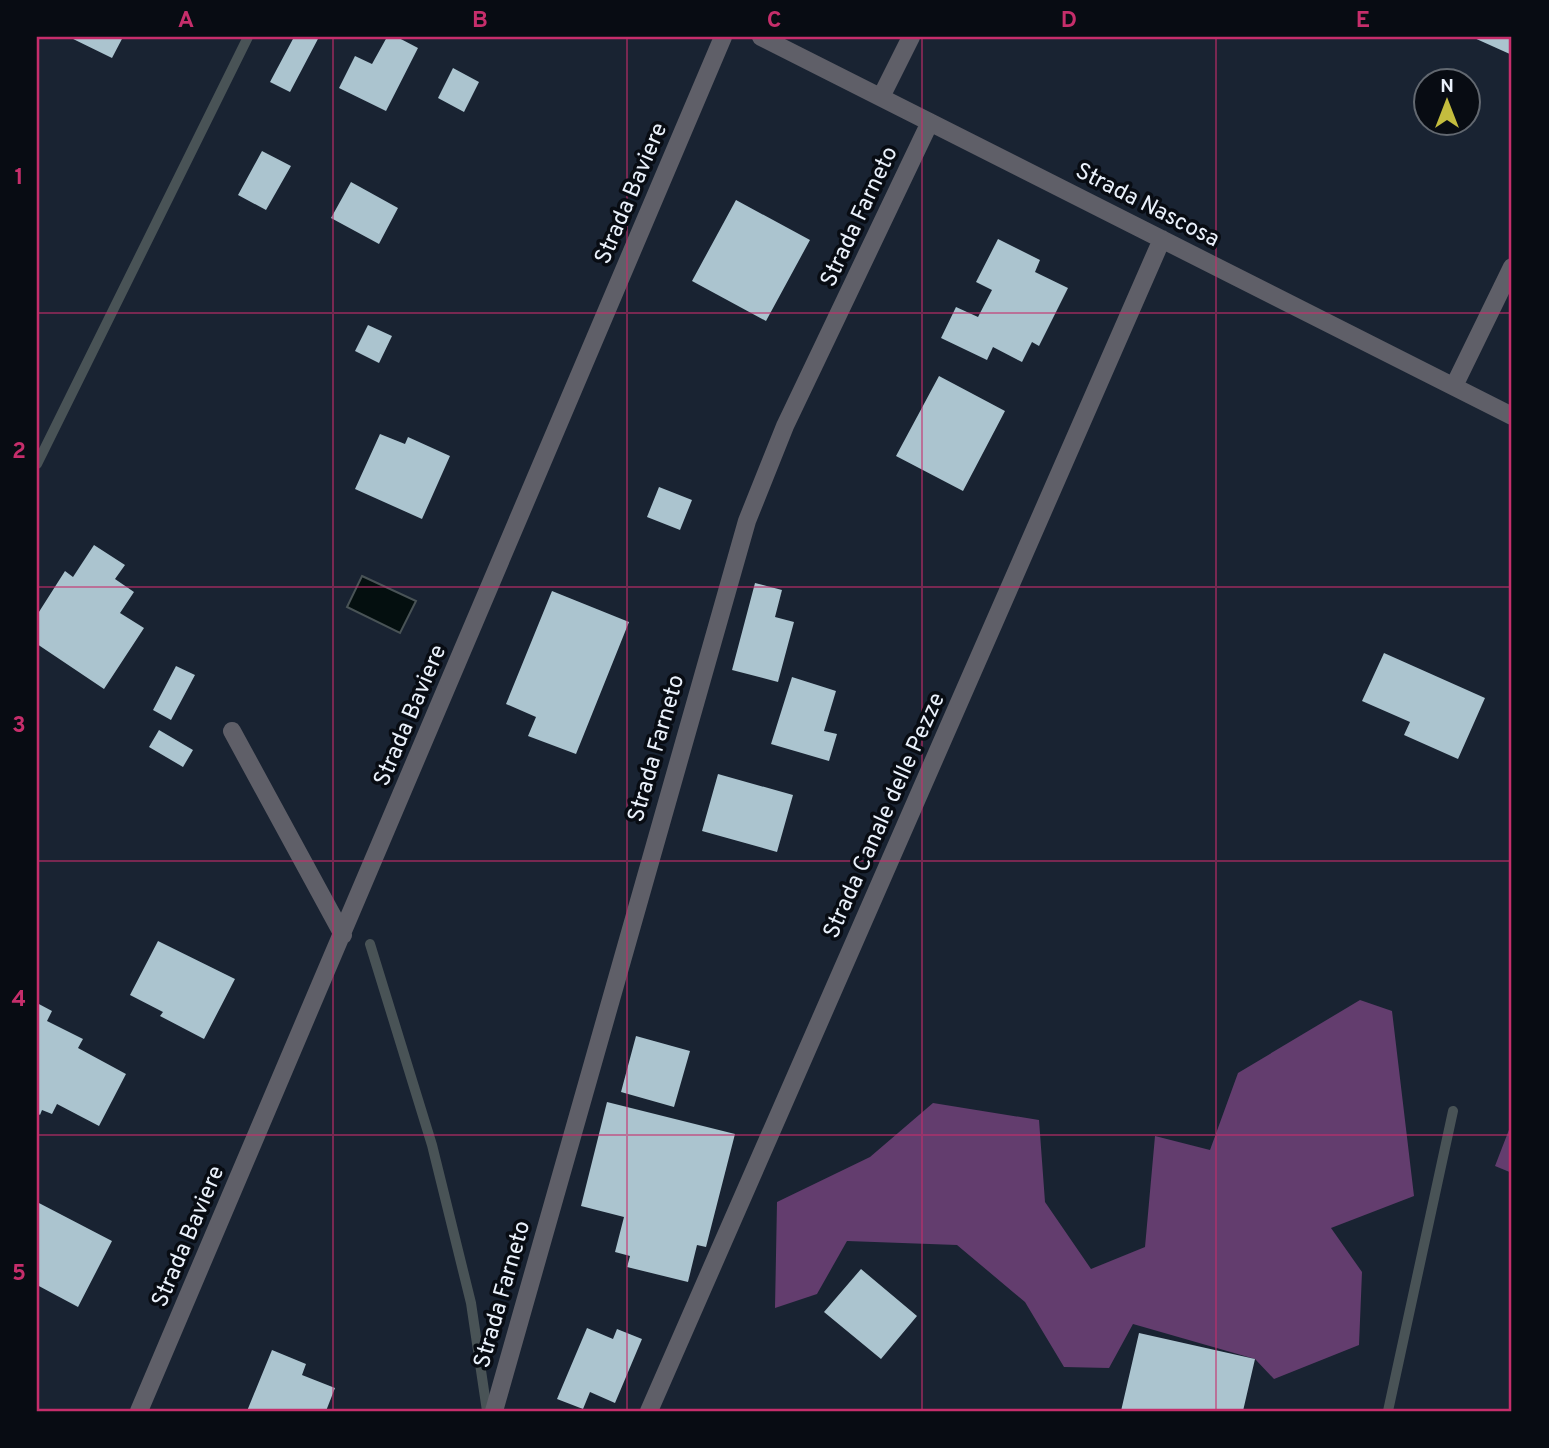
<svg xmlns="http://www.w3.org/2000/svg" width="1549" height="1448" viewBox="0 0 1549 1448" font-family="Overpass,sans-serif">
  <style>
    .forest { fill: #633d6e }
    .water { fill: #040f0f; stroke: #495356; stroke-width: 2 }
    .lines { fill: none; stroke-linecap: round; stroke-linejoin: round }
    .stream { stroke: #495356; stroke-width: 10 }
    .building { fill: #abc4cf }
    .minor { stroke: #5f5f68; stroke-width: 18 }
    .grid { fill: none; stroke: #c62e6b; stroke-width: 2; stroke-opacity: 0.55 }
    .labels { text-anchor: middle; stroke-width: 7; stroke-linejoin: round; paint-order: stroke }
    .street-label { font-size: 23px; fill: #eaf1fb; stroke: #080c13 }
    .neatline { fill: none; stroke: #c62e6b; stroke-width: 2.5 }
    .grid-label { font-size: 23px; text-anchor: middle; font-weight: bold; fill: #c62e6b }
  </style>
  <rect width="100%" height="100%" fill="#192332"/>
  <path class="forest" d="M1360,1000L1392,1011L1414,1196L1331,1228L1362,1272L1359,1345L1274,1379L1255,1359L1133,1324L1109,1368L1064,1367L1025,1302L957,1245L847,1241L817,1294L775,1308L777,1202L870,1157L933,1103L1039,1120L1045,1202L1091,1269L1145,1247L1155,1136L1210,1150L1238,1073Z
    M1512,1122V1173L1495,1166Z"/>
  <path class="water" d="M362,576L416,601L400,633L347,607Z"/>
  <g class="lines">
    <path class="stream" d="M37,464L248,37
      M370,944L432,1145L471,1303L487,1411
      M1388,1411L1453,1111"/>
  </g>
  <path class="building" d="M69,37H123L112,58Z
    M294,37H319L290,92L270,82Z
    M387,37H397L418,48L386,111L339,88L355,56L372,64Z
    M1472,37H1512V55Z
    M453,68L479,82L464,112L438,98Z
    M262,151L291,166L266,210L238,195Z
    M351,182L398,208L379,244L331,218Z
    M736,200L810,240L766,321L692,281Z
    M998,239L1040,260L1035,272L1068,288L1039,346L1032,342L1022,362L993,347L987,360L941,338L956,307L978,317L992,290L976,282Z
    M368,325L392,336L379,363L355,351Z
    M939,376L1005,411L963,491L896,456Z
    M380,434L405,444L408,437L450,456L422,519L355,489Z
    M659,487L692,500L680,530L647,517Z
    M94,545L125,565L115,579L134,592L120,613L144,628L104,689L37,644V615L65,571L73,577Z
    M755,583L782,590L775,617L794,622L778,682L732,670Z
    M552,591L629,622L576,754L528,736L536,717L506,704Z
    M1384,653L1485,698L1458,759L1404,735L1410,722L1362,701Z
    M176,666L195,675L171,720L153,710Z
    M792,677L836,691L824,731L837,734L829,761L771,744Z
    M159,730L193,750L183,767L149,747Z
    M718,774L793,795L777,852L702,831Z
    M158,941L235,979L204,1039L160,1016L163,1012L130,995Z
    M37,1003L52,1011L47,1021L83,1039L78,1048L126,1074L99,1126L57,1104L52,1114L42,1110L40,1115L37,1113Z
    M636,1036L690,1051L674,1107L621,1092Z
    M607,1102L735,1134L706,1247L697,1245L688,1282L627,1267L630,1256L615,1252L624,1217L581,1206Z
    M37,1202L112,1241L78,1307L37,1285Z
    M861,1269L917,1316L881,1359L824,1312Z
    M587,1328L613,1339L617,1329L642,1339L615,1403L590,1392L583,1409L557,1399Z
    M1139,1333L1255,1359L1243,1411H1121Z
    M272,1350L306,1364L302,1375L335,1388L326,1411H247Z"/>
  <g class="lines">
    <path class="minor" d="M761,37L1512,416
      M881,97L911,37
      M1454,386L1512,267
      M232,731L343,935
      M139,1411L723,37
      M494,1411L747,521L785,426L930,122
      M649,1411L1162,239"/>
  </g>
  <path class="grid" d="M333,37V1411M627,37V1411M922,37V1411M1216,37V1411M37,313H1512M37,587H1512M37,861H1512M37,1135H1512"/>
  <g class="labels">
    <g class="street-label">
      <text transform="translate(630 193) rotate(-67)" y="8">Strada Baviere</text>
      <text transform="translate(1148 204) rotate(27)" y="8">Strada Nascosa</text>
      <text transform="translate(858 216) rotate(-65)" y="8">Strada Farneto</text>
      <text transform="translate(409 715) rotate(-67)" y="8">Strada Baviere</text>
      <text transform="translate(655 748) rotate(-74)" y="8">Strada Farneto</text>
      <text transform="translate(883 815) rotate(-66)" y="8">Strada Canale delle Pezze</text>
      <text transform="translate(187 1236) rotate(-67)" y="8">Strada Baviere</text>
      <text transform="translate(501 1294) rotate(-74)" y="8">Strada Farneto</text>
    </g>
  </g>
  <rect width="1549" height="1448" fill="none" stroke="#080c13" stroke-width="77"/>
  <g transform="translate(1447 102)"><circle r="33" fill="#080c13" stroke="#626870" stroke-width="2"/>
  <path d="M0-5L12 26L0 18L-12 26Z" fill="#c4bd3e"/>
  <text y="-10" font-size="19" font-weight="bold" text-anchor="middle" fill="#eaf1fb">N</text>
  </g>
  <rect x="38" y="38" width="1472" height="1372" class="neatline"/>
  <g class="grid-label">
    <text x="186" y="27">A</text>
    <text x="480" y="27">B</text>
    <text x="774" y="27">C</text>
    <text x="1069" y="27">D</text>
    <text x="1363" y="27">E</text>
    <text x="19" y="184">1</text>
    <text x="19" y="458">2</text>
    <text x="19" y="732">3</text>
    <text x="19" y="1006">4</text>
    <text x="19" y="1280">5</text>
  </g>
</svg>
